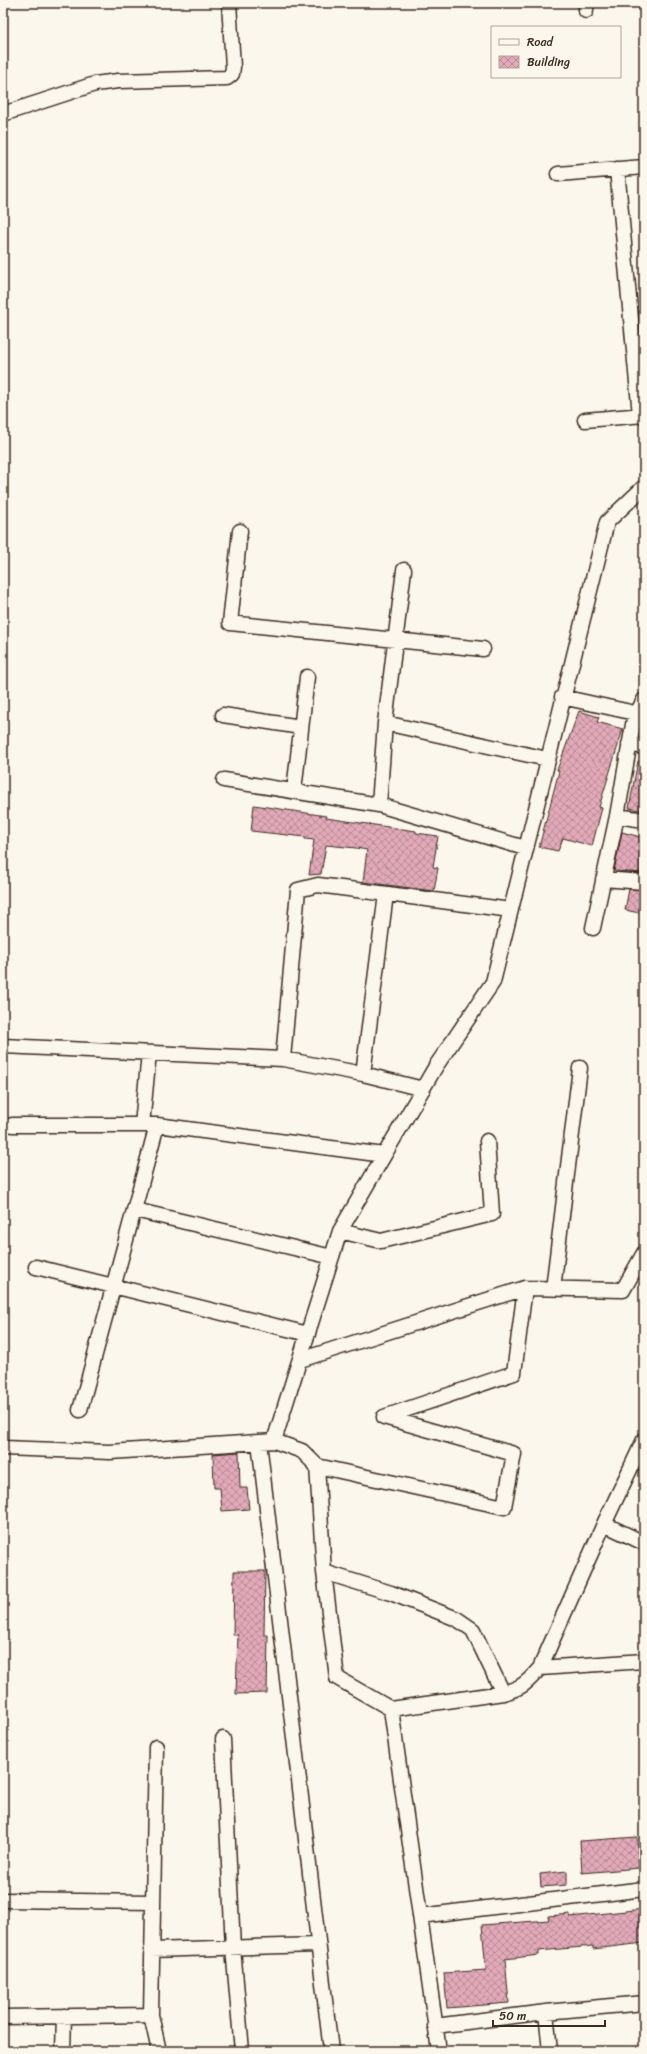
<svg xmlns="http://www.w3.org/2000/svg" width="647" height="2054" viewBox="0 0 647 2054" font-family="Sriracha,sans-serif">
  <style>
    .building { fill: url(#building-cross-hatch); stroke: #3b2a1e }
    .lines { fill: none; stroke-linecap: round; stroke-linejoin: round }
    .minor-casing { stroke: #3b2a1e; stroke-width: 17 }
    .minor { stroke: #fbf7ec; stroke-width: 14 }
  </style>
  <defs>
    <pattern id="building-cross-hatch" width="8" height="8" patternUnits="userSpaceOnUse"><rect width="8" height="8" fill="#e2a9b9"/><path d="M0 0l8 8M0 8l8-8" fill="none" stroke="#b88a96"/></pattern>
  </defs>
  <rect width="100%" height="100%" fill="#fbf7ec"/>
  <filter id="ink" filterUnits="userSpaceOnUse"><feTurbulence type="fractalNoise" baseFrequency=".025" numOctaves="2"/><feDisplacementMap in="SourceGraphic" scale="8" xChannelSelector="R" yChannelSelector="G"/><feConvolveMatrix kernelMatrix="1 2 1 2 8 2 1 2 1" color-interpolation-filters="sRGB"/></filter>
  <g filter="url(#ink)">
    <path class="building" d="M579,711L599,717L597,722L623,729L599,807L602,808L592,846L563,838L558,851L539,847L559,771L557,770Z
      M638,761L644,762V811L629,808Z
      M254,805L326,816V818L416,831V833L438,836L433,867L438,868L434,891L363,882L367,850L356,848L326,845L321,874L309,875L314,840L305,839V837L251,831Z
      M622,832L644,838V873L614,871Z
      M629,889L644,890V914L625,910Z
      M239,1452L240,1488H247L249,1509L222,1511L220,1488H214L213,1454Z
      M234,1571H265L264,1635H268L267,1693L236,1694L238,1635H233Z
      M637,1837L639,1868L582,1873L580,1841Z
      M567,1871V1885L541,1887L540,1874Z
      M644,1909V1943L593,1949V1946L539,1951V1955L505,1959L509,2003L447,2008L444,1973L486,1970L482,1925L549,1920L548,1916L570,1914V1917Z"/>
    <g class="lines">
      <g class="minor-casing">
        <path id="minor" d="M586,3V11
          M3,114L95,84L118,81L227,78L232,74L233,67L229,3
          M617,169L640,415
          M558,174L644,167
          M585,420L644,415
          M240,531L230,623L483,649
          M562,697L635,713L617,816L593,928
          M223,715L301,727
          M634,719L644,700
          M385,723L547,759
          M629,744L644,747
          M224,780L379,805L525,848
          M294,791L307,677
          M379,805L385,723L404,570
          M617,816L644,820
          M603,879L644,882
          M3,1046L283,1059L363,1074L423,1089
          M283,1059L298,890L318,885L511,910
          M363,1074L386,894
          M12,1125H157L384,1155
          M142,1125L149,1053
          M135,1210L332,1257
          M340,1231L381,1241L492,1214L487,1141
          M36,1267L308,1334
          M553,1289L580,1068
          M300,1360L525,1288L623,1290L644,1253
          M80,1410L157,1125
          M274,1441L302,1451L317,1466L324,1572L391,1593L457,1619L473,1630L503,1693
          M259,1442L331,2051
          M3,1448L110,1452L274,1441L340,1231L436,1066L493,982L607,522L644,487
          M317,1466L504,1507L514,1454L384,1417L514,1373L525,1288
          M604,1524L644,1543
          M324,1572L337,1678L391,1709L439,2051
          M540,1668L644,1661
          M391,1709L503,1693C522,1688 527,1683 540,1668L604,1524L644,1440
          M223,1739L233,1948L242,2051
          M156,1747L151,2015L159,2051
          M3,1900L152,1902
          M420,1916L644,1889
          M151,1950L317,1945
          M546,2012L550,2051
          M3,2017L151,2015
          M435,2026L546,2012L644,2003
          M63,2051L64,2016"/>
      </g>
      <use href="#minor" class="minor"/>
    </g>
  </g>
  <rect width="647" height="2054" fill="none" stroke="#fbf7ec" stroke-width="16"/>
  <rect x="8" y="8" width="631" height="2038" fill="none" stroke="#3b2a1e" stroke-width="1.5" filter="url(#ink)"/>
  <rect x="491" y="26" width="130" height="52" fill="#fbf7ec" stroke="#aea59a"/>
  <rect x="499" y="39" width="20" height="6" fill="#fbf7ec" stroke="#aea59a"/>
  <text x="527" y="46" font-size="12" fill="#3b2a1e">Road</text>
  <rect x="499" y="56" width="20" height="12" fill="url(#building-cross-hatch)" stroke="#aea59a"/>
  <text x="527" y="66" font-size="12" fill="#3b2a1e">Building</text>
  <path d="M493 2020v6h112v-6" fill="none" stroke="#3b2a1e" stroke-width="2"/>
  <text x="499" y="2020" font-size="12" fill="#3b2a1e" stroke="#fbf7ec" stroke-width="3" paint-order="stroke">50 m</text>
</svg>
